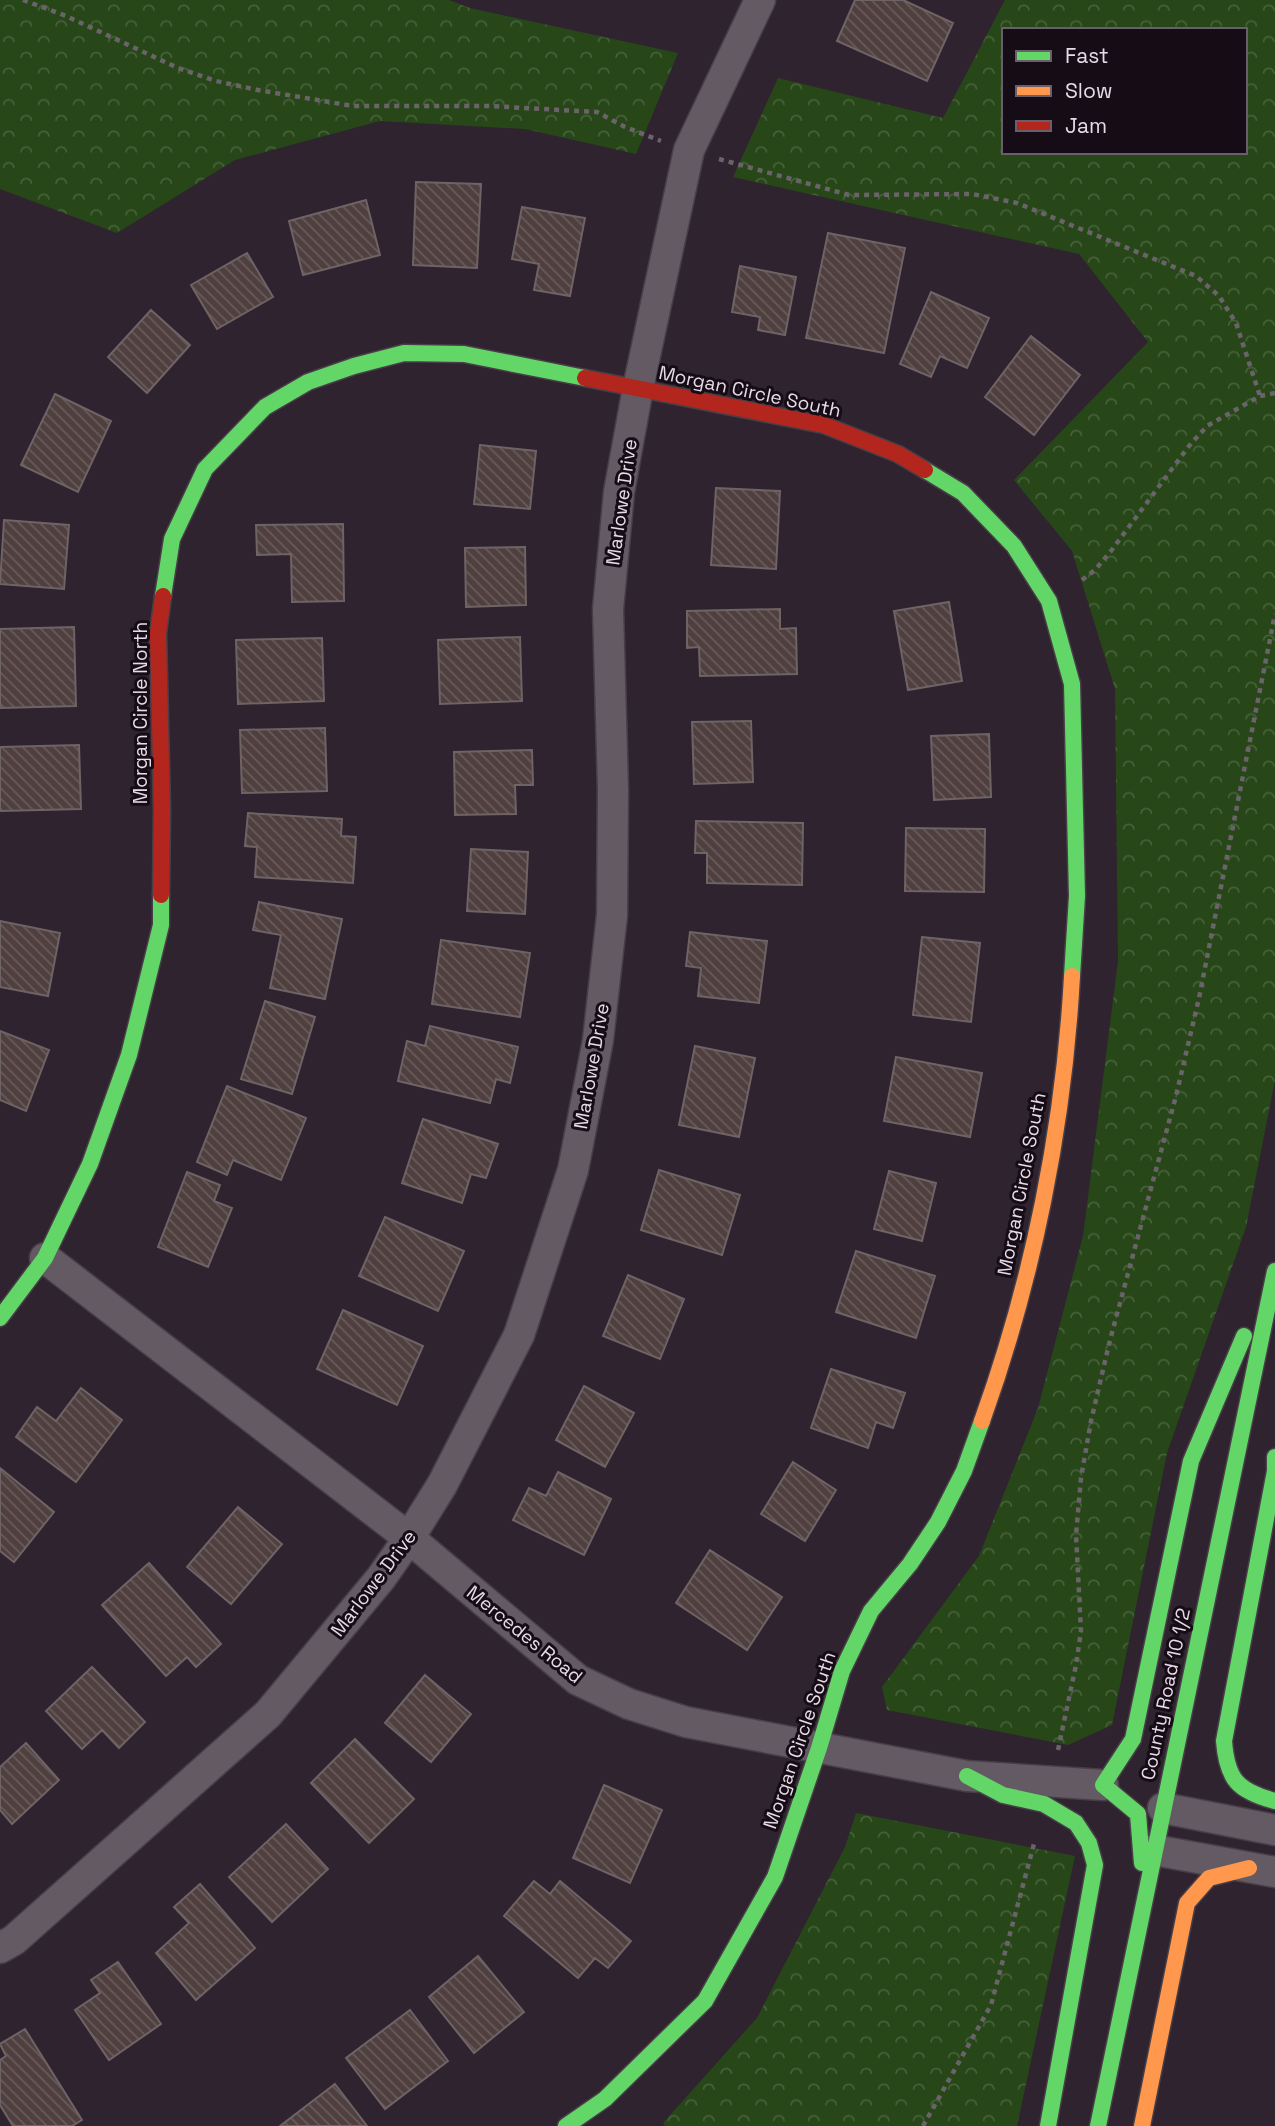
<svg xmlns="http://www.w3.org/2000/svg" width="1275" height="2126" viewBox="0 0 1275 2126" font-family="'Space Grotesk',sans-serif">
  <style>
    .park { fill: url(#park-crowns); fill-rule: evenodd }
    .building { fill: url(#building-back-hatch); stroke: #6e6365; stroke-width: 2 }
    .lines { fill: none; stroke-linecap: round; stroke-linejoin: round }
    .street-casing { stroke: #483e48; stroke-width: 33 }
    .fast-casing { stroke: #483e48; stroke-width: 19 }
    .slow-casing { stroke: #483e48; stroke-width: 19 }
    .jam-casing { stroke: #483e48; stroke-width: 19 }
    .path { stroke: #6b636a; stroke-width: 4.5; stroke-dasharray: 5 5; stroke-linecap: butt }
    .street { stroke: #635a63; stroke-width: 30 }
    .fast { stroke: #63d668; stroke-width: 16 }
    .slow { stroke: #ff974d; stroke-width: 16 }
    .jam { stroke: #b3261e; stroke-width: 16 }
    .labels { text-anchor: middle; stroke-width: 6; stroke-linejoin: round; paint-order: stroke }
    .street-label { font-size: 19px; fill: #e8dae7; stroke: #150c15 }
  </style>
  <defs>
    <pattern id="park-crowns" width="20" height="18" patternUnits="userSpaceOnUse" patternTransform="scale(1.75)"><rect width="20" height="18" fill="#274718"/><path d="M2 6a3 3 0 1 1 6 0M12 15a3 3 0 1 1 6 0" fill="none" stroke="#46613a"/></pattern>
    <pattern id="building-back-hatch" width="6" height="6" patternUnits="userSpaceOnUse" patternTransform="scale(1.75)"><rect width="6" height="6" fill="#503f3f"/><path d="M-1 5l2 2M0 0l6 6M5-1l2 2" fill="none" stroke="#695a5b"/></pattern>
  </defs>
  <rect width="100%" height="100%" fill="#2e232e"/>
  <path class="park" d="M0,0H449L470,8L678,53L636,154L525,129L380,121L235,160L117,233L0,189Z
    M1005,0H1275V1080L1246,1227L1167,1453L1112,1725L1068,1745L887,1710L882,1687L979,1556L1038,1408L1083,1236L1118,961L1115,689L1072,551L1014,480L1148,342L1079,254L733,177L778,78L943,118ZM1004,30H1245V152H1004Z
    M856,1813L1075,1856L1017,2126H665L663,2123L757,2018L845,1847Z"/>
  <path class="building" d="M855,0H903L953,23L927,81L837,41Z
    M416,182L481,184L477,268L413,265Z
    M366,200L380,255L303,275L289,221Z
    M522,207L585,218L570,296L534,290L539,264L512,259Z
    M828,233L905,248L884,353L806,338Z
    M247,253L273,297L217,329L191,285Z
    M740,266L796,277L785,335L758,330L760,317L732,312Z
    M931,292L989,318L967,368L940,356L931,377L900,364Z
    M151,310L190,345L147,393L108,357Z
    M1031,336L1080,375L1034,435L985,397Z
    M55,394L111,421L78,492L21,465Z
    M480,445L536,451L530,509L474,504Z
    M716,488L780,491L776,569L711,565Z
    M4,520L69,525L64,589L0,584Z
    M343,524L344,601L292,602L291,554L257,555L256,525Z
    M525,547L526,605L466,607L465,548Z
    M949,602L962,681L908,690L894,611Z
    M780,609V629L796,628L797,674L700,676L699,647L687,648V611Z
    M74,627L76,706L0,708V629Z
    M520,637L522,701L440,704L438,640Z
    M322,638L324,701L238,704L236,640Z
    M751,721L753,782L694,784L692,722Z
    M325,728L327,791L242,793L240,730Z
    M989,734L991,797L934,800L931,736Z
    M79,745L81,809L0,811V747Z
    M532,750L533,785H515L516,814L455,815L454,752Z
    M248,813L342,819L341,836L356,837L353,883L255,877L257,847L245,846Z
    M696,821L803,823L802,885L707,883V853H695Z
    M906,828L985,829L984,892L905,891Z
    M471,849L528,852L525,914L467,911Z
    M259,902L342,919L325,999L270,988L281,935L253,930Z
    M0,921L60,933L48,996L0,987Z
    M690,932L767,941L759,1003L698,996L701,968L686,966Z
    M922,937L980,943L971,1022L913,1015Z
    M441,940L530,953L520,1017L432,1004Z
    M265,1001L315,1017L292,1094L241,1079Z
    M430,1026L518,1047L510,1083L496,1079L490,1103L398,1081L407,1041L425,1046Z
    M0,1031L49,1050L26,1111L0,1100Z
    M695,1046L755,1058L739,1137L679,1125Z
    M896,1057L982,1073L970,1137L884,1121Z
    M227,1086L306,1118L281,1180L233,1160L227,1175L197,1162Z
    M423,1119L498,1144L486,1178L471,1174L462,1203L402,1183Z
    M659,1170L740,1195L722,1255L641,1230Z
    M889,1171L936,1183L922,1241L874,1229Z
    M187,1172L220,1185L214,1201L232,1208L208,1267L158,1247Z
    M385,1217L464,1251L438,1311L359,1276Z
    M856,1251L935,1276L916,1338L836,1312Z
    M628,1275L684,1299L660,1359L603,1336Z
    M343,1310L423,1346L397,1405L317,1369Z
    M831,1369L905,1393L893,1428L876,1422L868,1448L811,1428Z
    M584,1386L634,1413L605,1467L556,1440Z
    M81,1388L122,1420L76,1482L16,1437L37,1407L56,1421Z
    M793,1462L836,1490L805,1541L761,1514Z
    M0,1468L54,1512L14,1562L0,1551Z
    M558,1472L611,1499L584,1555L513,1520L529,1488L546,1496Z
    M238,1507L282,1544L231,1604L187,1567Z
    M710,1550L782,1597L747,1650L676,1603Z
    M149,1563L221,1644L196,1667L187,1657L166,1676L102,1605Z
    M92,1667L145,1722L119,1748L102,1730L82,1749L46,1711Z
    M425,1675L471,1714L431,1762L385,1723Z
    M355,1739L414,1799L369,1843L311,1783Z
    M26,1743L59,1780L12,1824L0,1810V1767Z
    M604,1785L662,1810L630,1883L573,1858Z
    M286,1824L328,1869L272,1922L229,1877Z
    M534,1881L550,1894L560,1881L631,1941L608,1968L595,1958L578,1978L504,1916Z
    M200,1884L255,1948L196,2000L156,1953L189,1923L174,1907Z
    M478,1956L524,2012L474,2053L429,1997Z
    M118,1962L161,2024L109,2060L75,2010L100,1993L91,1980Z
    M410,2010L448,2061L385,2109L346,2058Z
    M25,2029L82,2120L72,2126H13L0,2105V2060L6,2056L0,2044Z
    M335,2084L367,2126H280Z"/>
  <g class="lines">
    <g class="street-casing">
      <path id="street" d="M45,1258L409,1538L578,1680L629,1704L686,1722L967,1776L1103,1785
        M1163,1808L1275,1830
        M1154,1850L1275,1872
        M0,1948L14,1940L268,1714L381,1578L409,1538L442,1485L519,1335L573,1170L598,1040L612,915L613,790L608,609L619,492L638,388L689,150L760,0"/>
    </g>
    <g class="fast-casing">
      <path id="fast" d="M925,470L963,493L1014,546L1049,601L1072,684L1077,896L1072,976
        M163,596L172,539L205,469L265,407L308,382L354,366L404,353L464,354L585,378
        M0,1318L45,1258L90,1164L129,1055L161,925V895
        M1275,1457V1471L1224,1741C1227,1780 1238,1791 1275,1801
        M967,1776L1003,1795L1044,1804L1076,1823L1089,1843L1095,1865L1048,2126
        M1142,1863L1138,1814L1103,1785L1133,1739L1191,1461L1244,1336
        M566,2126L605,2099L705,2001L775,1877L819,1748L842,1671L871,1611L910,1564L938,1522L964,1471L982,1421
        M1098,2126L1275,1271"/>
    </g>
    <g class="slow-casing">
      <path id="slow" d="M982,1421C1033,1279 1064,1126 1072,976
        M1142,2126L1187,1903L1209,1878L1249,1868"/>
    </g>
    <g class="jam-casing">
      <path id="jam" d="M585,378L824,425L898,454L925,470
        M161,895L162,809L158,633L163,596"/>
    </g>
    <path class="path" d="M23,0L66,16L178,68L216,81L258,90L353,106H489L597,112L625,127L661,141
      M719,159L849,195L972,194L1017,203L1196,276L1219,296L1236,323L1260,396
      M1082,580L1095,570L1111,551L1189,446L1207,426L1260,396L1275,393
      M1058,1750L1076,1665L1081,1631L1076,1535L1081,1478L1091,1421L1110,1340L1176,1096L1199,998L1275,614
      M923,2126L991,2005L1035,1840"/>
    <use href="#street" class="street"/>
    <use href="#fast" class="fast"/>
    <use href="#slow" class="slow"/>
    <use href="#jam" class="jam"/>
  </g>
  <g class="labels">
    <g class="street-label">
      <text transform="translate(750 391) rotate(12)" y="7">Morgan Circle South</text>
      <text transform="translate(621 502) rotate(-82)" y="7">Marlowe Drive</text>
      <text transform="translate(140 713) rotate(-90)" y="7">Morgan Circle North</text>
      <text transform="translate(591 1066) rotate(-80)" y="7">Marlowe Drive</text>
      <text transform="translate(1021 1184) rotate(-79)" y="7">Morgan Circle South</text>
      <text transform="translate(373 1583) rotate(-53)" y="7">Marlowe Drive</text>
      <text transform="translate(525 1634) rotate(39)" y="7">Mercedes Road</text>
      <text transform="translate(1165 1694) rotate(-78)" y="7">County Road 10 1/2</text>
      <text transform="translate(799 1740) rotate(-71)" y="7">Morgan Circle South</text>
    </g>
  </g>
  <rect x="1002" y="28" width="245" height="126" fill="#150c15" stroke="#695e69" stroke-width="2"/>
  <rect x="1016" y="51" width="35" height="10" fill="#63d668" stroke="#695e69" stroke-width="2"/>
  <text x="1065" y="63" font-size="21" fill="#e8dae7">Fast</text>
  <rect x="1016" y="86" width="35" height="10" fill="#ff974d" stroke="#695e69" stroke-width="2"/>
  <text x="1065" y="98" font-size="21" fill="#e8dae7">Slow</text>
  <rect x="1016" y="121" width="35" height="10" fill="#b3261e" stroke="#695e69" stroke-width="2"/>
  <text x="1065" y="133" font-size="21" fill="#e8dae7">Jam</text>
</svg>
